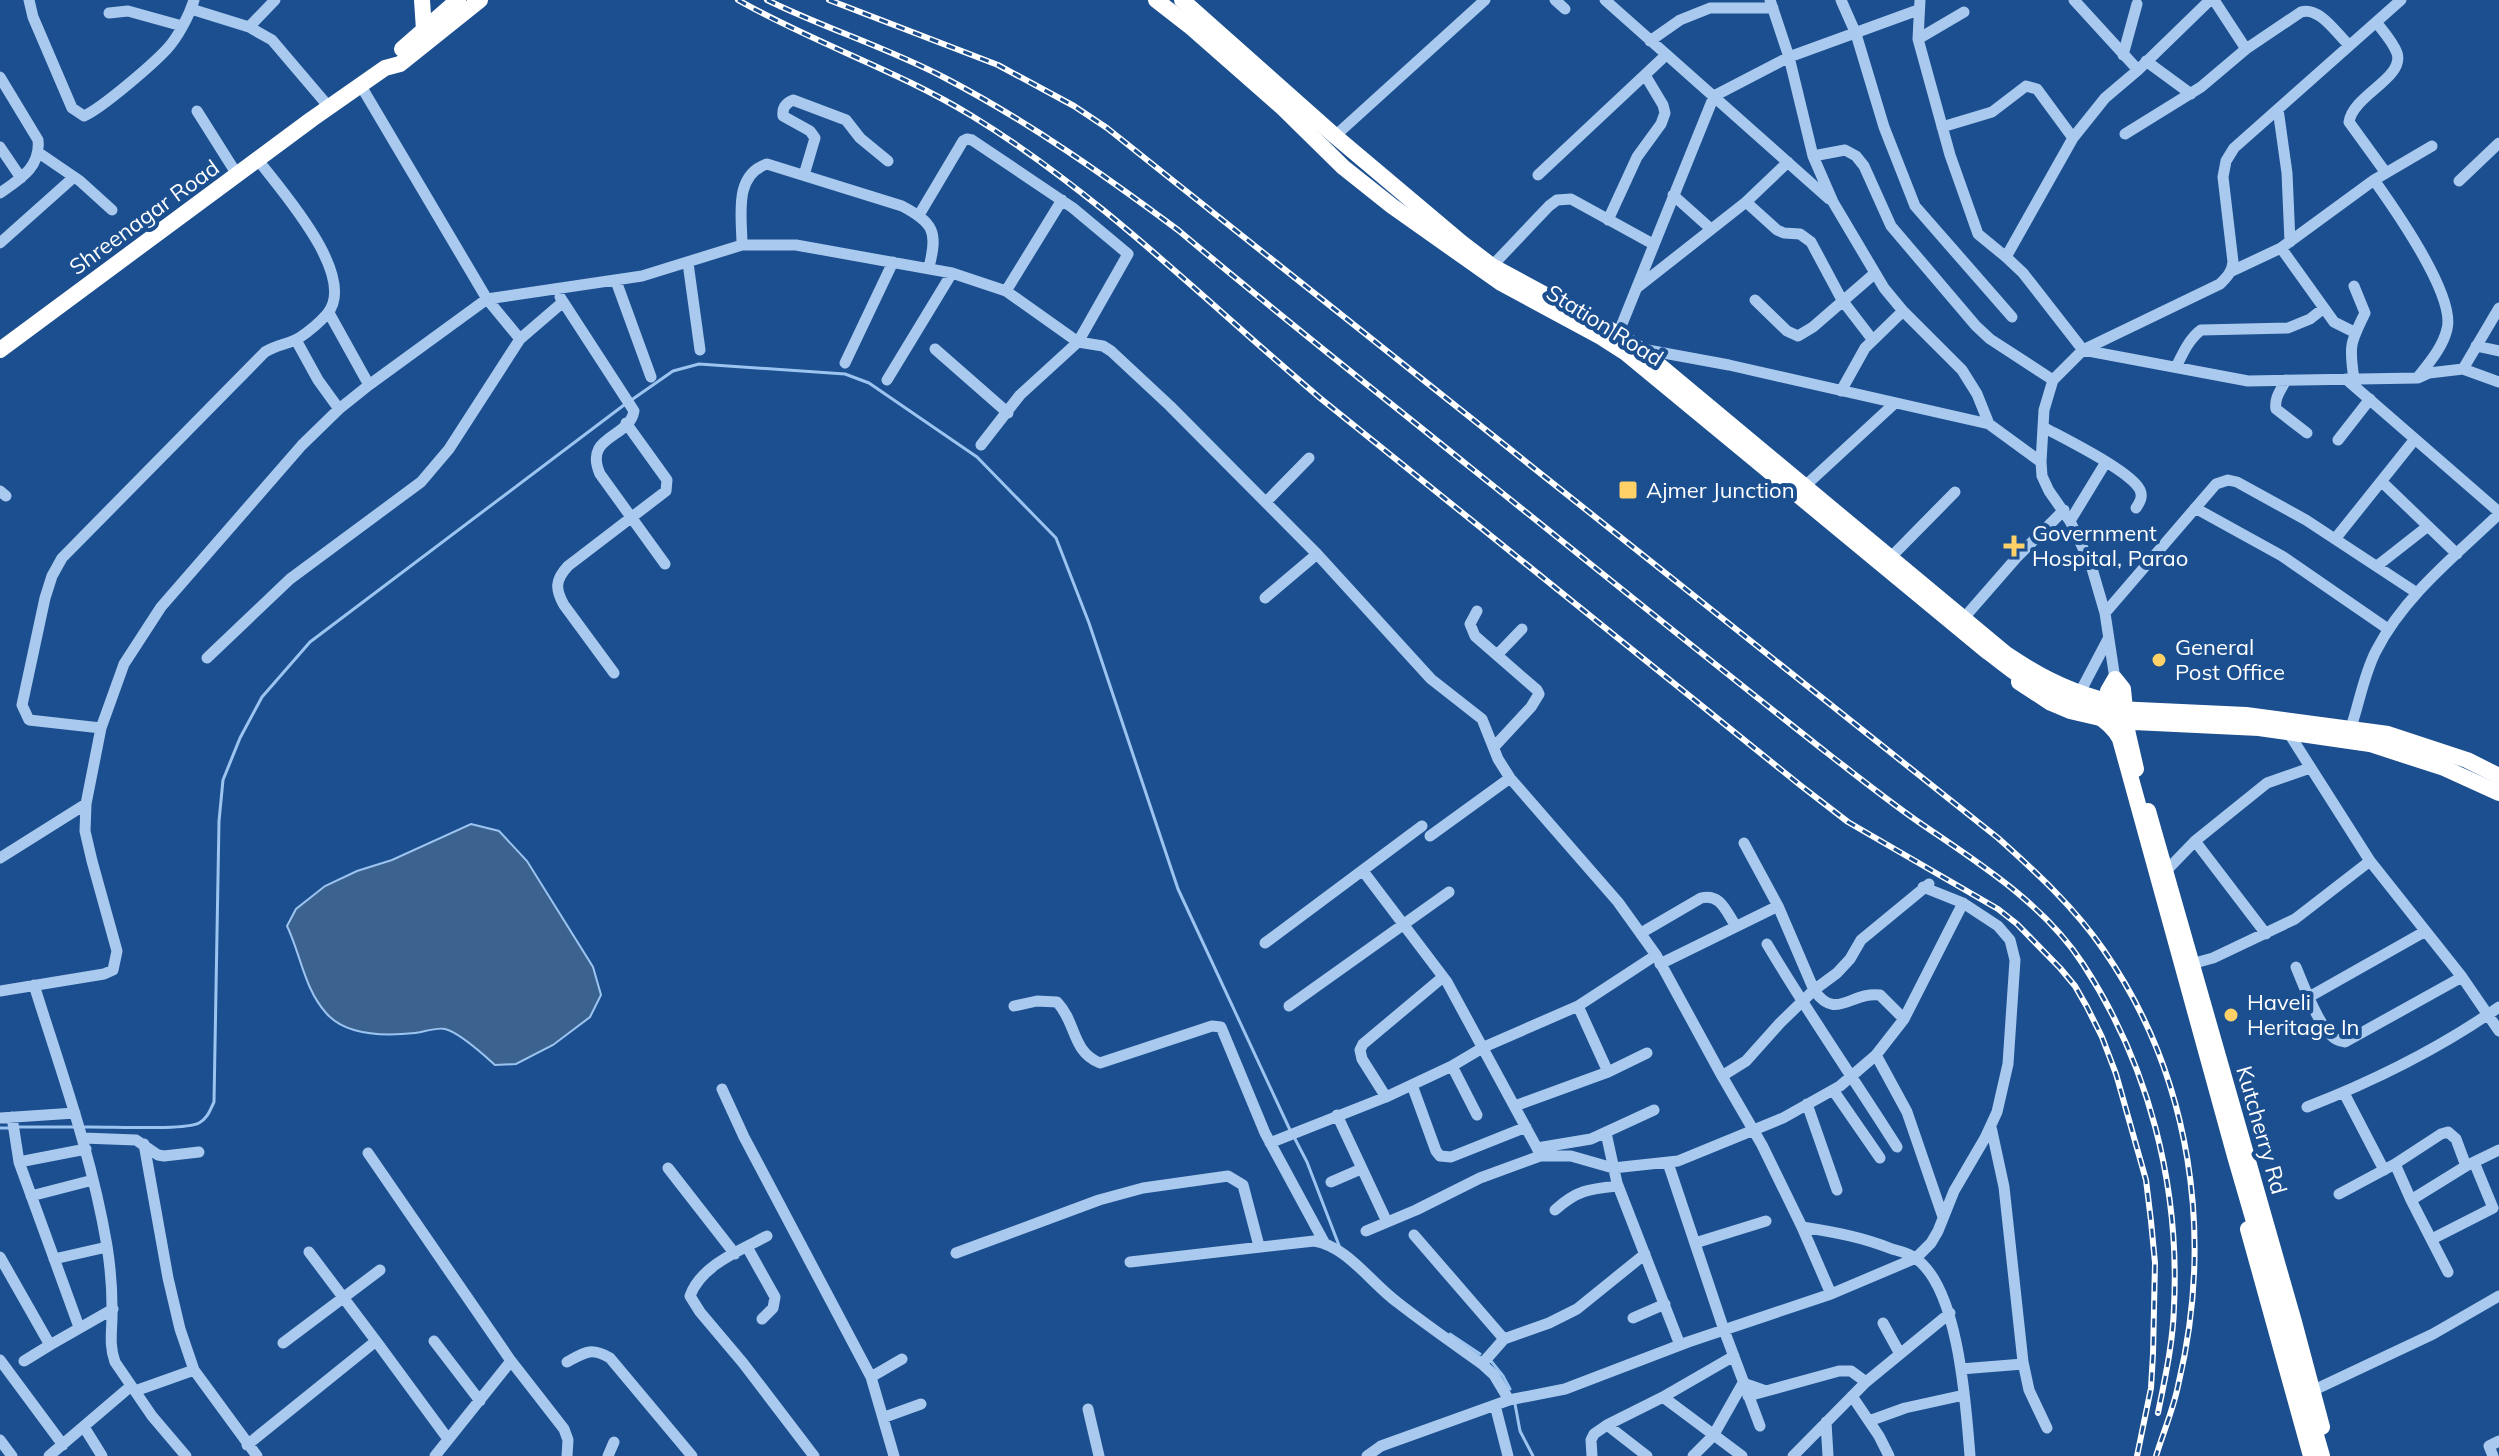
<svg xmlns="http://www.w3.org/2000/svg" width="2499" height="1456" viewBox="0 0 2499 1456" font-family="Mulish,sans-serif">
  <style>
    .water { fill: #3c6290; stroke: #9cc4f0; stroke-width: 2 }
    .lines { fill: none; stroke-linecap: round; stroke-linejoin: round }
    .stream { stroke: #9cc4f0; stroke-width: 3 }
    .minor { stroke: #a9c9ee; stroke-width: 11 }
    .highway { stroke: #fff; stroke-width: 16 }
    .rail-casing { stroke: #fff; stroke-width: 6 }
    .rail { stroke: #1b4f8f; stroke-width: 3; stroke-dasharray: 9; stroke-linecap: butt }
    .highway-bridge { stroke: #fff; stroke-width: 16 }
    .poi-dot { fill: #ffd166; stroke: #1b4f8f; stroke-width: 3 }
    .labels { text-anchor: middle; stroke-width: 8; stroke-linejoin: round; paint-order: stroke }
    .street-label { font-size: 22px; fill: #fff; stroke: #1b4f8f }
    .poi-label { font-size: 22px; fill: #fff; stroke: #1b4f8f; text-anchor: start }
  </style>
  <rect width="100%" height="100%" fill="#1b4f8f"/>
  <path class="water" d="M471,824L499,831L527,861L593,967L601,995L590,1017L553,1045L516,1064L495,1065C484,1055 459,1032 445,1029C437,1027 423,1032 415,1033C387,1036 347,1036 327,1014C304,989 301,955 287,926L296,909L325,886L357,871L392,860Z"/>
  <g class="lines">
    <path class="stream" d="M630,401L673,371L699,364L845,374L869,383L977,457L1056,538L1089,623L1178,889L1290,1130
      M18,1127H75
      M82,1127C105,1126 184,1131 199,1123C208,1118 210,1110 214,1102L219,821L223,780L240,738L262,697L310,642L624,405
      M0,1128H11
      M1294,1137L1307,1162L1340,1248
      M1450,1334L1480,1354
      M1491,1361L1503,1376L1510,1389
      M1515,1404L1520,1431L1533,1456"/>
    <path class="minor" d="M29,0L33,17L72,108L84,116C102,108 152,65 167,49C178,37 189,16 194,0
      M1555,0L1565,9
      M1605,0L1829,199
      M1770,0L1789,57L1813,156L1833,202L1884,288L1903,311L1962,370L1977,394L1989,424
      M1841,0L1856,34L1884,127L1915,206L2012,317
      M1920,0L1918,39L1950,155L1978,234L2006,257
      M2074,0L2138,70
      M2210,0L2138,70L2105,98L2073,138L2006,257L2023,273L2083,350L2248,381L2418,378L2429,373L2463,369L2499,382
      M2214,0L2246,49
      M191,9L249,27L272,40L329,107
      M109,13L128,11L182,26
      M2376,22C2383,31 2393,42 2397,53C2405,78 2353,95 2349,122L2386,173
      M249,27L275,0
      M1918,39L1964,12
      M1650,41L1680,20L1710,8H1773
      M2123,55L2137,4
      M2146,61L2191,94
      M0,77L38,140C41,167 20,179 0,193
      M361,86L487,299L520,339
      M2278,109L2287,173L2290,242
      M197,111L238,176
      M1942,127L1992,112L2026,86L2037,89L2073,138
      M2125,134L2201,87L2246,49L2301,12C2319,6 2336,33 2349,45
      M1335,136L1485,0
      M0,147L21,178
      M39,153L80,181L112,210
      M1813,156L1845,150L1856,156L1864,166L1891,226L1976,326L1990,339L2053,380
      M804,175L815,138L810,131L783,116C782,108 786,103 793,100L846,120L860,138L888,161
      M1538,175L1666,55
      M2374,180C2394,208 2456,296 2447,329C2443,347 2429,363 2418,377
      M2459,181L2499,143
      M1673,195L1711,229
      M1746,202L1777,230L1784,233L1800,234L1811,242L1842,300L1872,339
      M919,215L963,141L967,139L972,140L1073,208L1128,254L1078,342L1020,395L981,445
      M1608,220L1637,157L1661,124L1665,113L1663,105L1645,75
      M0,243L74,177
      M742,245C742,217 733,175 767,164L902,206C934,223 938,232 929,267
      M2281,248L2334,322L2354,332
      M688,263L700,350
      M1492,266L1549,206L1557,200L1571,199L1653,244
      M2232,271L2281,248L2374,180L2432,146
      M616,281L651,377
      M2354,286L2365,313C2350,343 2349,346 2354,379
      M1638,287L1746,202L1788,162
      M1006,291L1062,200
      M560,297L634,411C629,439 583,435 600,474L665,564
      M1755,300L1787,331L1798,336L1813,327L1874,274
      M329,313L369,385
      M1618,334L1714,96L1789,57L1918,10
      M296,340L318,380L339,409
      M2476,346L2499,351
      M935,349L1008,413
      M1642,349L1729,365L1989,424L2041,462
      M845,363L893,262
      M2176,367C2183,353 2189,339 2201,330L2288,328L2310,319L2324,308
      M2463,369L2499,308
      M2346,379L2499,512
      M887,380L952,273
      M2286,380C2281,390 2274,398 2276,409L2307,433
      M1841,391L1865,348L1903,311
      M2043,427C2063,438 2131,471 2140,490C2143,497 2140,502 2136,508
      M2338,440L2370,399
      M2382,482L2457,554
      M1805,486L1895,403
      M0,491L6,496
      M1266,502L1309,458
      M2195,508L2282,556L2388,629
      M2070,521L2106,462
      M2335,539L2415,439
      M1891,557L1955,492
      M2377,566L2428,526
      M1265,598L1317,554
      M1477,611L1470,624L1475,636L1537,690L1539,694L1531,707L1494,747
      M2105,613L2216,484L2228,480L2237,482L2306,520L2417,593
      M1963,619L2018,556L2064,510
      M1497,655L1522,629
      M207,658L290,579L421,482L449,449L520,339L563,302
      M614,673L564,605C555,589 555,580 568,566L666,491L667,480L626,423
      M2115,679L2105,613L2091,565L2070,521L2049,491L2042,476L2041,462L2044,410L2053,380L2083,350L2220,284C2227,277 2232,272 2233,262L2223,177L2226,161L2234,148L2401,0
      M2077,698L2108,639
      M101,728L29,720L22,705L45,598L52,576L62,558L265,352C276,345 289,344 299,338C308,332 320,322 327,314C359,277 281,190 258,160
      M2288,732L2370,861L2462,977L2499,1031
      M2349,733C2359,706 2363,676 2376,651C2404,596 2455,556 2499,514
      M1430,836L1510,778
      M2195,841L2266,934
      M1744,843L1778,906L1814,990C1836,1022 1851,991 1880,995L1904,1019
      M0,858L86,804
      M1363,871L1447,982L1537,1148
      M2166,871L2195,841L2267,783L2310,768
      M1641,933L1701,898C1721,893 1726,912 1736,926
      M1265,943L1422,826
      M1767,944C1808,1013 1854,1079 1897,1147
      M1660,964L1778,906
      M2191,964L2213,958L2295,919L2370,861
      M2296,967C2303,984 2319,1027 2333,1037C2336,1040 2341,1041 2345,1042L2462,977
      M34,985C61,1071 92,1156 107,1246C110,1265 112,1287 112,1307C113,1326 108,1343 115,1362L152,1416L186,1456
      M0,991L104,974L113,970L117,951L92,861L85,831L86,804L101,728L124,664L161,607L302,445L339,409L369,385L487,299L642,276L742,245H796L952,273L1006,291L1078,342L1103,346L1111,351L1170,406L1317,554L1431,679L1482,719L1498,759L1510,778L1618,902L1656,955L1722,1076L1762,1145L1802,1227L1831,1294
      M2309,997L2424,932
      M1014,1006L1037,1001L1057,1002C1077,1023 1071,1051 1100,1063L1212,1026L1221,1027L1265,1133L1324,1242
      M1289,1006L1449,892
      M1876,1055L1907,1112L1943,1217
      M1452,1066L1477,1115
      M1608,1072L1647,1053
      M1722,1076L1746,1061L1780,1023L1814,990L1837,973L1850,959L1861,940L1929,884
      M1412,1085L1436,1151L1440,1156L1451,1157L1526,1127
      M722,1089L744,1137L871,1377L894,1456
      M1833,1090L1880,1158
      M2344,1093L2384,1170
      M1386,1097L1362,1059L1360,1050L1363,1044L1443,977
      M1807,1104L1837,1190
      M1515,1106L1608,1072L1578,1006
      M2307,1107C2374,1081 2440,1048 2499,1007
      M1337,1115L1387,1222
      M12,1117L19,1162L79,1327
      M0,1118L75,1113
      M1991,1127L2004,1187L2023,1362L2029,1390L2047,1428
      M1606,1133L1617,1183L1680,1345
      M83,1138L136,1140L158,1155L164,1156L199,1152
      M1270,1143L1386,1097L1452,1066L1484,1047L1578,1006L1656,955
      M144,1144L168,1278L180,1329L194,1370L257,1456
      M1539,1152L1537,1148L1591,1139L1654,1110
      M368,1153L511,1361L564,1429L568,1440L567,1456
      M19,1162L86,1149
      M1668,1163L1724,1330L1760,1426
      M2395,1164L2411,1200L2466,1166L2499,1150
      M668,1168L735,1254
      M1331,1182L1361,1169
      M2339,1194L2395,1164L2441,1134L2448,1132L2456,1139L2466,1166
      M31,1196L93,1180
      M2411,1200L2448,1272
      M1555,1210C1577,1190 1589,1189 1618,1186
      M1802,1227C1834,1232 1862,1237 1892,1249C1899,1251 1909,1253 1915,1258C1959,1287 1966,1407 1970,1456
      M1366,1231L1416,1210L1480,1178L1540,1156H1571L1613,1168L1678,1161L1783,1118L1840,1086L1876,1055L1904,1019L1963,903
      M1414,1235L1504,1339
      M767,1236C741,1250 701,1265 690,1296L700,1312L743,1363L814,1456
      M2432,1239L2493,1208L2474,1162
      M1695,1243L1766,1221
      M747,1247L775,1297L773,1308L762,1319
      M309,1252L376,1341
      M956,1253L1099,1200L1143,1188L1228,1176L1243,1185L1259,1246
      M0,1257L50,1345L113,1309
      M54,1259L107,1247
      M1130,1262L1314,1241C1347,1246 1371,1283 1397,1302C1425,1324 1454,1344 1482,1364L1494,1375L1509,1400
      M1633,1318L1665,1304
      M1883,1323L1900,1354
      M434,1341L480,1401
      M283,1343L380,1270
      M0,1360L63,1445
      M24,1361L50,1345
      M567,1362C585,1352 591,1347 610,1358L692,1456
      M1482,1364L1504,1339L1549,1323L1577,1309L1645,1254
      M1961,1369L2023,1364
      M871,1377L902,1359
      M135,1391L194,1370
      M2312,1391L2433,1334L2499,1296
      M1748,1396L1839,1371H1851L1866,1382
      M1852,1396L1879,1436L1889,1456
      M1663,1397L1742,1456
      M1495,1405L1508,1456
      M1088,1409L1099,1456
      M885,1417L921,1404
      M1869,1421L1905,1408L1964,1395
      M1826,1422L1828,1456
      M1607,1425L1647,1456
      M84,1427L102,1456
      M0,1440L12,1456
      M247,1445L376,1341L448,1439
      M49,1456L131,1386
      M435,1456L511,1361
      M608,1456L614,1442
      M1367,1456L1381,1446L1509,1400L1565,1389L1688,1342L1831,1294L1916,1258L1931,1243L1938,1231L1954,1191L1985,1138L1997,1112L2008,1064L2015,960L2010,940L1998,926L1963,903L1923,887
      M1592,1456L1591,1440L1594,1434L1607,1425L1663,1397L1734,1356
      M1693,1456L1713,1436L1743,1383L1766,1391
      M1793,1456L1866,1382L1950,1313
      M2493,1456L2489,1446L2499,1441"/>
    <path class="highway" d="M422,0L424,30
      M1182,0L1335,136L1462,243L1492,266L1618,334L1642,351L2006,654C2036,674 2063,689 2099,699
      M402,49L458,0
      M0,350L312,119L385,68L400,64L480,0
      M2019,682L2051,703L2070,711L2113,721L2259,728L2370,744L2444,768L2499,793
      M2113,720L2108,691L2115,679L2123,689L2127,730L2136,769
      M2148,811L2294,1322L2322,1427
      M2248,1229L2311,1456"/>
    <g class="rail-casing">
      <path id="rail" d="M738,0C813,43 897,70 972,116C1100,194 1206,302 1320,398L1800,785L1848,822L1998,909L2017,924L2060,968L2075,986L2087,1007L2102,1037L2116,1074L2146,1180L2151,1221L2155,1263L2153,1354L2151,1388L2137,1456
        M767,0C826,29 889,48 947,79C1029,122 1104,175 1178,230C1274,311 1373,389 1471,468C1591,564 1710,661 1831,756C1861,779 1891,803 1923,825C1980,864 2044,904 2083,964C2149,1065 2180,1186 2174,1307C2173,1343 2165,1378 2158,1413
        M829,0L998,65L1074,106L1107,128L1998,838C2036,872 2074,907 2103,949C2192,1077 2214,1236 2178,1386C2173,1410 2163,1433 2156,1456"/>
    </g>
    <use href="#rail" class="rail"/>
    <path class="highway-bridge" d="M1156,0L1192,28L1283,108L1343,167L1392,206L1501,283L1601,337L1626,353L1988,652C2002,662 2015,674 2030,682C2057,696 2106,711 2120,739L2235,1156L2322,1456
      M2081,701L2117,709L2246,715L2388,734L2467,760L2499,776"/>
  </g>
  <g class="poi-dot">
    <rect x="1618" y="480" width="20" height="20" rx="4"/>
    <path d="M2010 534h8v8h8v8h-8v8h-8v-8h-8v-8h8z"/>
    <circle cx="2159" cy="660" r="8"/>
    <circle cx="2231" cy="1015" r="8"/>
  </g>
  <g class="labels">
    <g class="street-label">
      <text transform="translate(144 217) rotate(-36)" y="8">Shreenagar Road</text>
      <text transform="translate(1605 325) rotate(32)" y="8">Station Road</text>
      <text transform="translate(2262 1130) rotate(74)" y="8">Kutcherry Rd</text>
    </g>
    <g class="poi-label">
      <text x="1646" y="498">Ajmer Junction</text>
      <text x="2032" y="541">Government<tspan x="2032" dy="25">Hospital, Parao</tspan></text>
      <text x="2175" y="655">General<tspan x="2175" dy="25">Post Office</tspan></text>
      <text x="2247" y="1010">Haveli<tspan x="2247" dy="25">Heritage In</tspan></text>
    </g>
  </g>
</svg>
